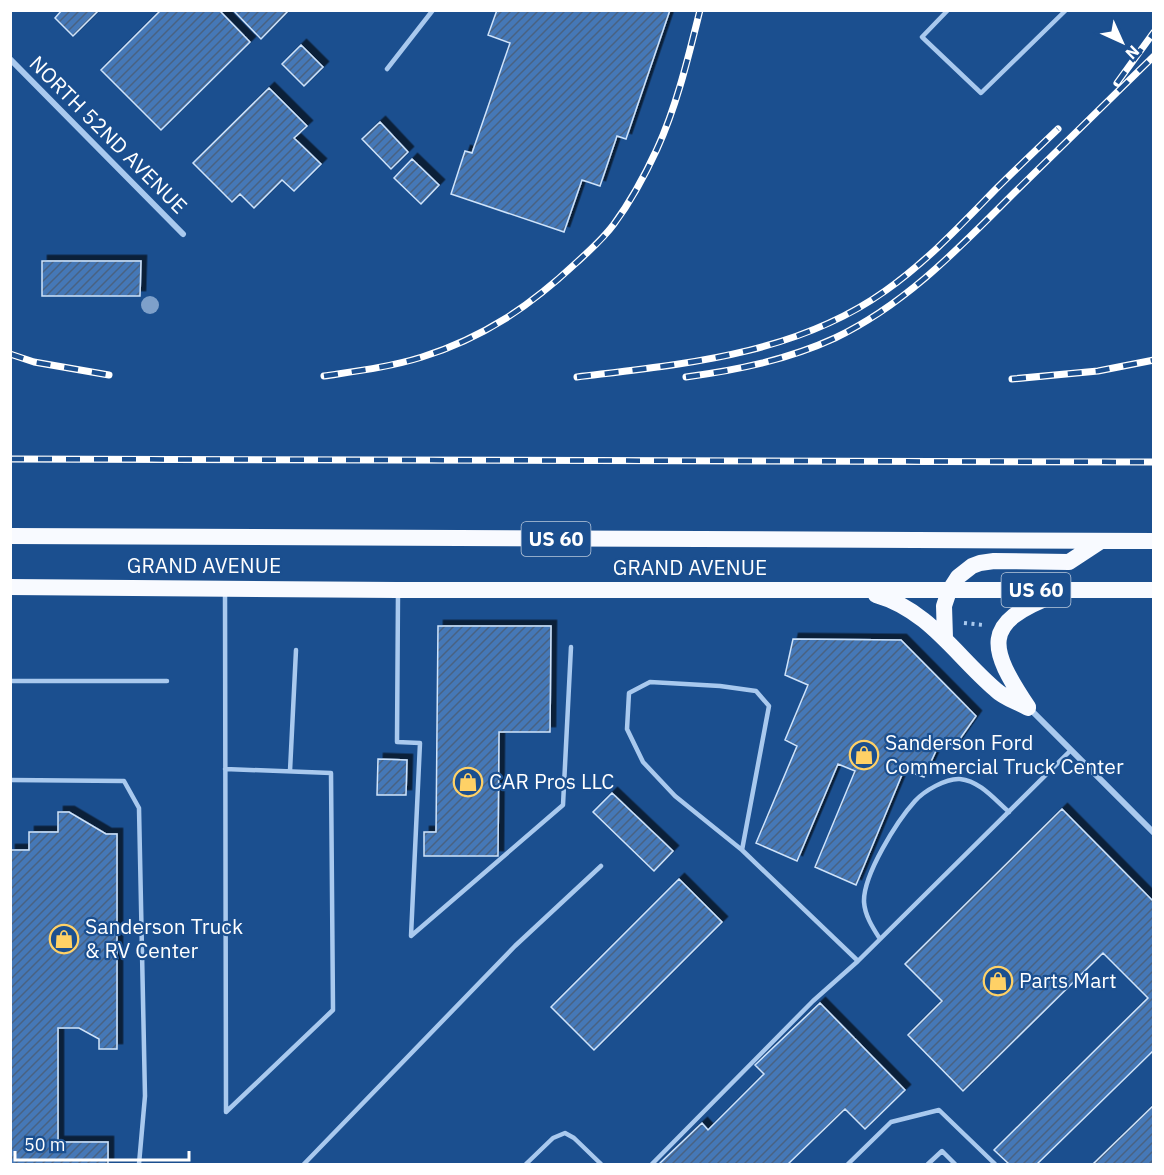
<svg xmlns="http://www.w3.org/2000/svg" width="1164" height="1175" viewBox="0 0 1164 1175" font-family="'IBM Plex Sans',sans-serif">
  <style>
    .building { fill: url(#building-hatch); stroke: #cfe3fa; stroke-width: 1.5; filter: url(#shadow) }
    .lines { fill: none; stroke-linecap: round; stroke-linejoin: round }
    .path { stroke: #a9c9ee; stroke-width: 4; stroke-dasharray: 3 4.5; stroke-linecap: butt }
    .service { stroke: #a9c9ee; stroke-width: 4.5 }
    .minor { stroke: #a9c9ee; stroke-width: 6 }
    .trunk { stroke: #f8faff; stroke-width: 16 }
    .rail-casing { stroke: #fff; stroke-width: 7 }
    .rail { stroke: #1b4f8f; stroke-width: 4.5; stroke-dasharray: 14; stroke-linecap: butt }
    .tree { fill: #7ea0ca }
    .labels { text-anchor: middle; stroke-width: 4.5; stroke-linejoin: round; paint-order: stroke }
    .shield { fill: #1b4f8f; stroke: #bbcadd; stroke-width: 1.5 }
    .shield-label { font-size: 20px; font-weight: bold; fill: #fff }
    .street-label { font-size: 21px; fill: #fff; stroke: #1b4f8f }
    .poi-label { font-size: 21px; fill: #fff; stroke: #1b4f8f; text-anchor: start }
  </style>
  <defs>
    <pattern id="building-hatch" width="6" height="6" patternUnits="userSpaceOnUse" patternTransform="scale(1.5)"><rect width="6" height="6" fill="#4478b7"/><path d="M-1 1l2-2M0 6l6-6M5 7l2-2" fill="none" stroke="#486282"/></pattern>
    <filter id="shadow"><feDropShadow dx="5.5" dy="-5.5" stdDeviation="0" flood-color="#0009"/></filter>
  </defs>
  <rect width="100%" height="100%" fill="#1b4f8f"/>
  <path class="building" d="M62,10H99L73,36L55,18Z
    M161,10H219L250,42L161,130L101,70Z
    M233,10H289L261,39Z
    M497,10H670L626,139L617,136L600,186L582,180L564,232L451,194L465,151L472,153L510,43L488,35Z
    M301,45L323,67L304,86L282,64Z
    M269,88L307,126L294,138L321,164L294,191L282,180L254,208L240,194L232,202L193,163Z
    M380,122L408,152L391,169L362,139Z
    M412,159L439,185L421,204L394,178Z
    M42,261H141L140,296H42Z
    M438,626H551L550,732H499L498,856H424V832H436Z
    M793,639L901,640L976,716L955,746L941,740L924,777L904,770L856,885L815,867L855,771L838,764L797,861L756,843L797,746L785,740L808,685L785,675Z
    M378,759L407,760L406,795H377Z
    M612,793L673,851L654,871L593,812Z
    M1062,809L1154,902V1050L1037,1164H1009L994,1150L1148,998L1103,953L963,1091L908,1035L942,1001L905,964Z
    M58,812H69L106,834H117V1049H99V1039L79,1028H58V1142H108V1164H10V850H29V832H58Z
    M679,879L722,922L594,1050L551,1007Z
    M820,1003L905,1090L865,1129L845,1109L788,1164H659L702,1123L708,1130L764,1074L755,1065Z
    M1154,1105V1164H1093Z"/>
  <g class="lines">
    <path class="path" d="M964,623L983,625"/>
    <path class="service" d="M948,10L922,37L981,93L1066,10
      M387,69L433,10
      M225,592C225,765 226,938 226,1112L333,1010L331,773L225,769
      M398,593L397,742L420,743L411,936L563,805L571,647
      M10,681H167
      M290,771L296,650
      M10,780L124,781L139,808L145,1096L139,1164
      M742,850L769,706L756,691L720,686L650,682L629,693L627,729L643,762L675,796L742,850L858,961
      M880,939C873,928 865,916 864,902C863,875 897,821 915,801C924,791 946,778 960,779C980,781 995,800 1009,812
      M304,1164L515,946L601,866
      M526,1164L553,1138L565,1133L574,1138L601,1164
      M652,1164L813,1001L858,961L1071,750
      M848,1164L891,1122L939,1110L995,1164
      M928,1164L942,1151L955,1164"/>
    <path class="minor" d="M10,59L183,234
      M1029,708L1154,833"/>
    <path class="trunk" d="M10,536L1154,541
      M10,587L397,590H1154
      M876,595C929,610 956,656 996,690C1004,698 1018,702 1028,708
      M945,638L944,606L949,591L958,577L972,566L980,563L994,561L1069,562L1101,541
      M1028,707C989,648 980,623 1055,595"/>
    <g class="rail-casing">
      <path id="rail" d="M1117,83L1154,32
        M10,354L34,362L109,375
        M324,376C357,371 390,367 422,357C483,338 530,306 576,263C589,251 603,239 614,224C631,201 645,175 657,149C677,105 688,58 700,10
        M577,377C683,364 795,355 885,291C925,263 959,227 993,192C1014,171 1036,150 1058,129
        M686,377C737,370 787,360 835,338C906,304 959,248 1014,193C1060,148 1107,102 1154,56
        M1012,379L1098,371L1154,360
        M10,459L1154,462"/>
    </g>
    <use href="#rail" class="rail"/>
  </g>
  <circle class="tree" cx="150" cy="305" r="9"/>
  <defs>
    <g id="shop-ring" transform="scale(1.5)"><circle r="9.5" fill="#1b4f8f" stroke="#ffd166" stroke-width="1.5"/><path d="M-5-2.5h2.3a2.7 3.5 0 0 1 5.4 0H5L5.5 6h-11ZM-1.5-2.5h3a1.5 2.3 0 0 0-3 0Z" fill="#ffd166"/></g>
  </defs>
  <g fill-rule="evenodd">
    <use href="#shop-ring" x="864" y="755"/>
    <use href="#shop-ring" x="468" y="782"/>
    <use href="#shop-ring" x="64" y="939"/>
    <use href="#shop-ring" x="998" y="981"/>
  </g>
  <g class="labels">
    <g class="shield">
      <rect x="521.5" y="522" width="69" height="34" rx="4.5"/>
      <rect x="1001.5" y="573" width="69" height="34" rx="4.5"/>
    </g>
    <g class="shield-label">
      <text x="556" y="546">US 60</text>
      <text x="1036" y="597">US 60</text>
    </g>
    <g class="street-label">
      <text transform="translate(108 135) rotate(45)" y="7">NORTH 52ND AVENUE</text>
      <text x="204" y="573">GRAND AVENUE</text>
      <text x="690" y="575">GRAND AVENUE</text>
    </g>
    <g class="poi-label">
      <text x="885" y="750">Sanderson Ford<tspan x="885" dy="24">Commercial Truck Center</tspan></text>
      <text x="489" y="789">CAR Pros LLC</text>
      <text x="85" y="934">Sanderson Truck<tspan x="85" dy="24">&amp; RV Center</tspan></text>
      <text x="1019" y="988">Parts Mart</text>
    </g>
  </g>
  <rect width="1164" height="1175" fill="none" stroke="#ffffff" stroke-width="24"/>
  <g transform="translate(1122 42) rotate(135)" stroke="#1b4f8f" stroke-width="4.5" paint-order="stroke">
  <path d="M0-4.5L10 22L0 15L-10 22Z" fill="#ffffff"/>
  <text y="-9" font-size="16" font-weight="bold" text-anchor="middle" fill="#ffffff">N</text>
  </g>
  <path d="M15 1151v9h174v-9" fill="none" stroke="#ffffff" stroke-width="3"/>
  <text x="24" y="1151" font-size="18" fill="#ffffff" stroke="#1b4f8f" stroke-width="4.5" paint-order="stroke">50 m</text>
</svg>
